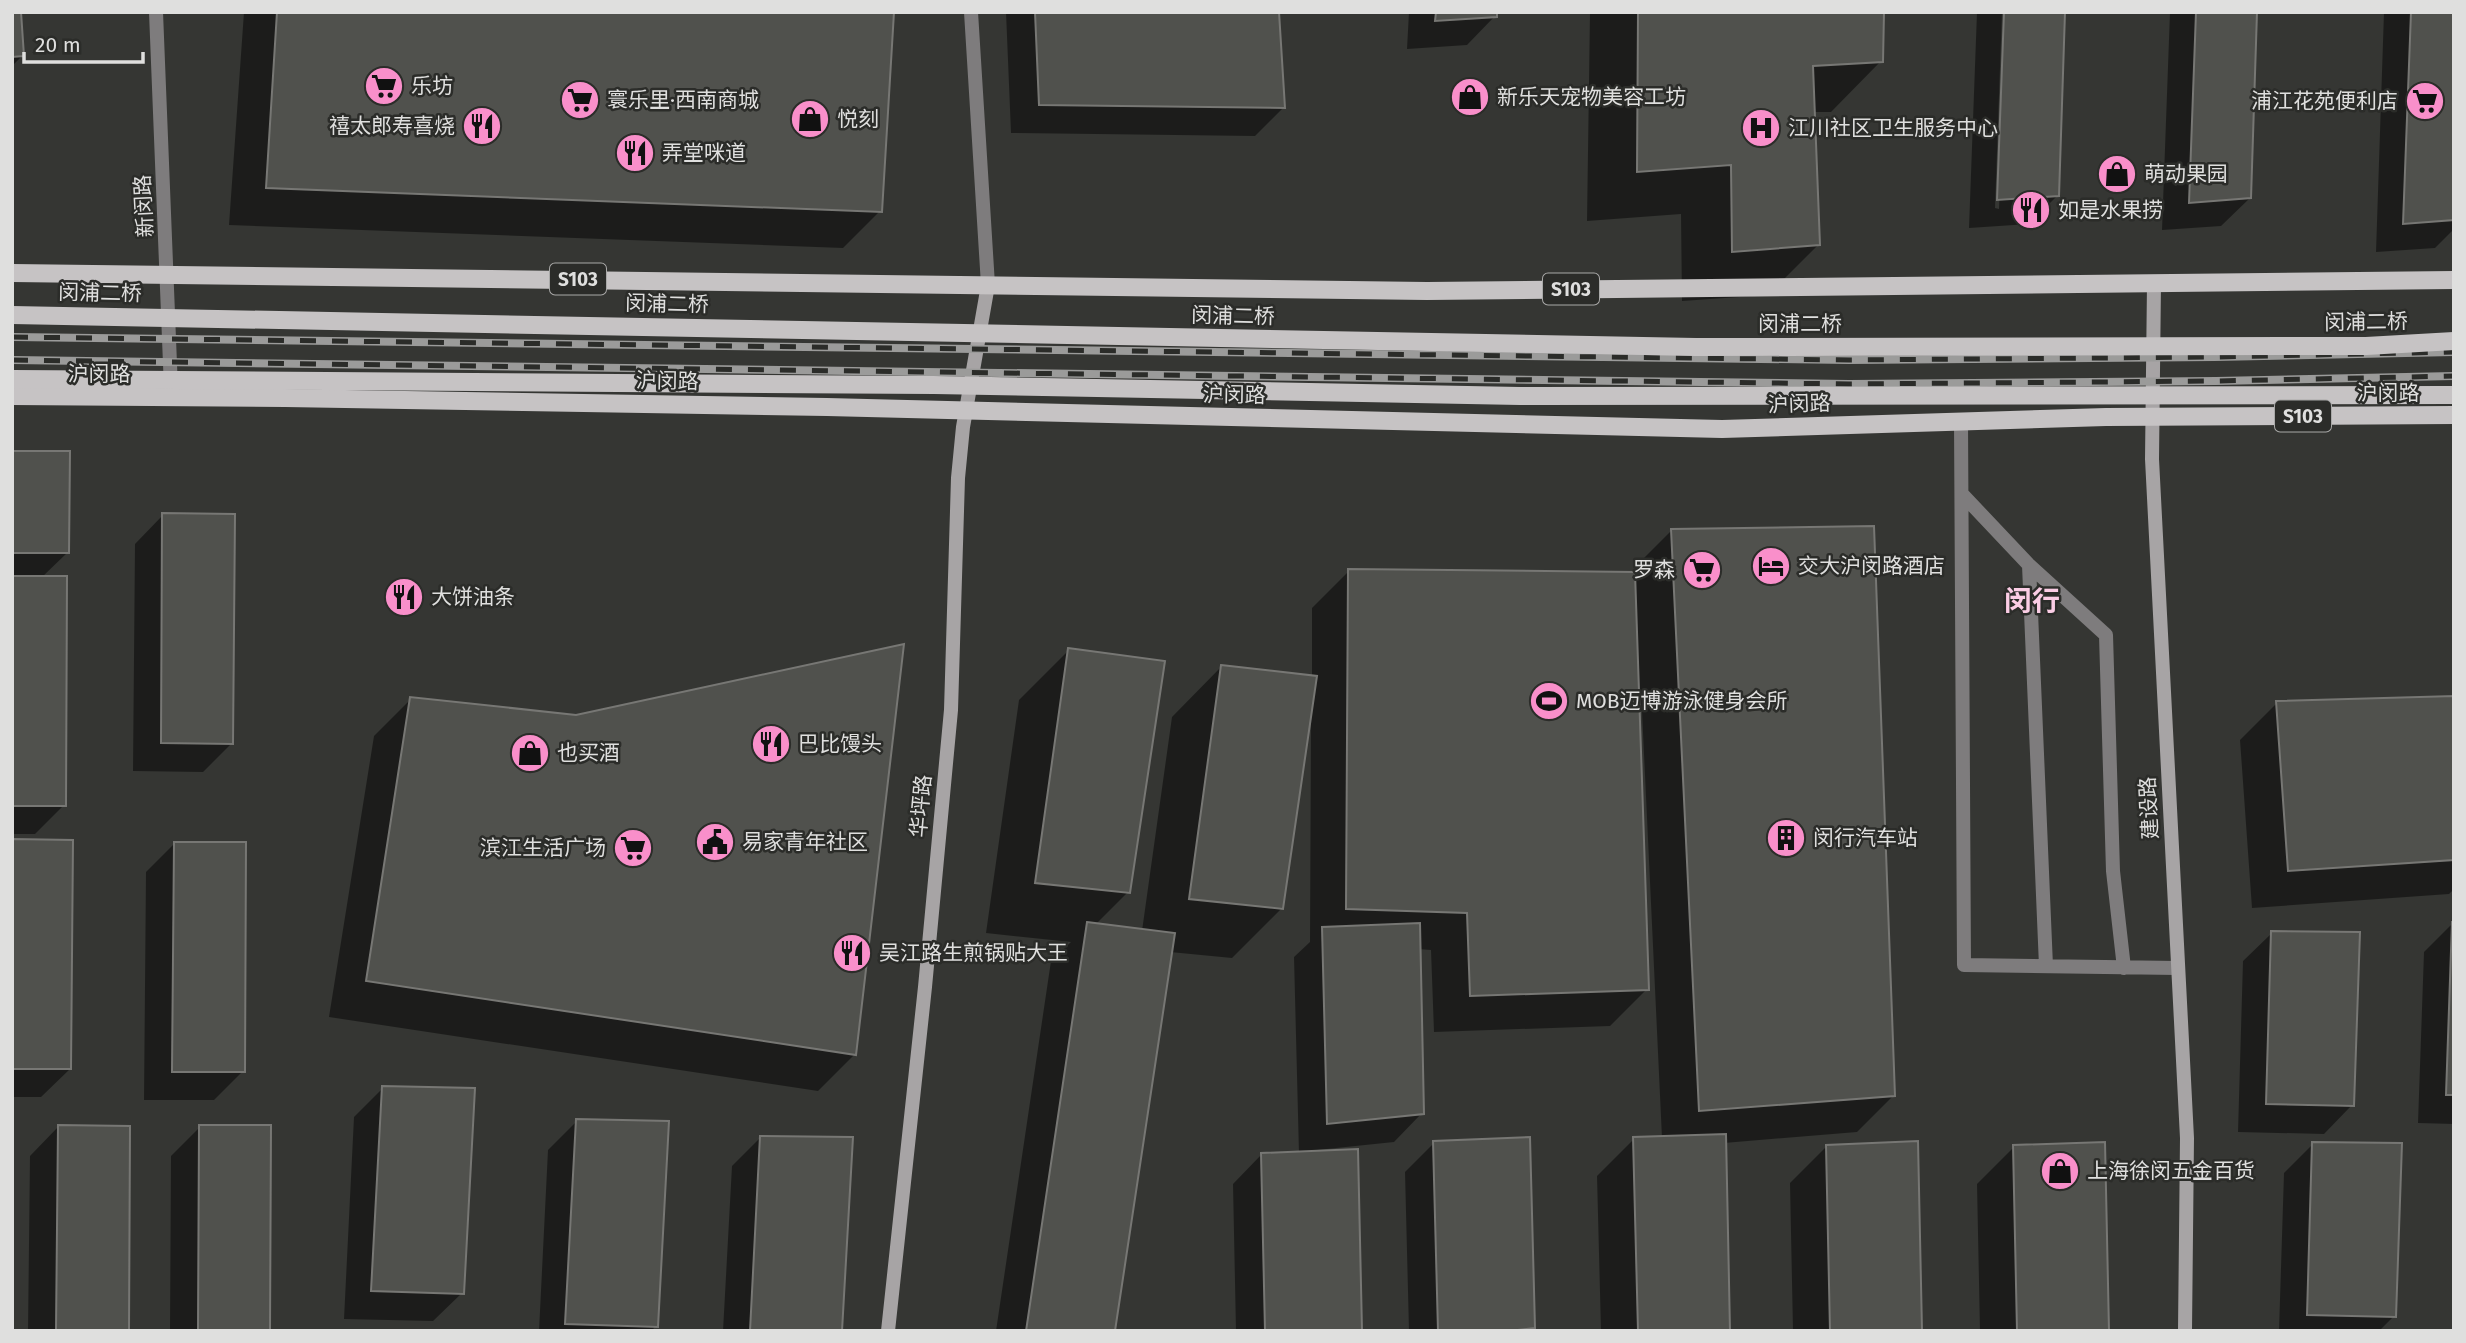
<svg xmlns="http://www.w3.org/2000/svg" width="2466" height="1343" viewBox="0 0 2466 1343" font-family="'Fira Sans','Noto Sans SC',sans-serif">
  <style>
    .shadow { fill: #0007 }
    .building { fill: #50514d; stroke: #777774; stroke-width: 2 }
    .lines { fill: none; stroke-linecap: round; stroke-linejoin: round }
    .lane { stroke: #7e7c7d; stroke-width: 14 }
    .street { stroke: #7e7c7d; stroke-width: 14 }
    .secondary { stroke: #a7a4a5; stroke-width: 14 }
    .primary { stroke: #c6c3c4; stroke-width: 18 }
    .rail-casing { stroke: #9b9b9a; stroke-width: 8 }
    .rail { stroke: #2b2c29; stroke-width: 5; stroke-dasharray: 16; stroke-linecap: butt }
    .primary-bridge { stroke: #c6c3c4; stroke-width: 18 }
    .labels { text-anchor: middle; stroke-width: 5; stroke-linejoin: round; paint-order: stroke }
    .shield { fill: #2b2c29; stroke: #a9a9a8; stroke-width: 2 }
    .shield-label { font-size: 19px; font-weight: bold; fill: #dfdfde }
    .poi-label { font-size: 21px; fill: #dfdfde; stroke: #2b2c29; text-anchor: start }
    .street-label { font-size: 21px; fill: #dfdfde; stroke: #2b2c29 }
    .district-label { font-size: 28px; font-weight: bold; fill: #fbcde5; stroke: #2b2c29 }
  </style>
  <rect width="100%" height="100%" fill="#353633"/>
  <path class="shadow" d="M12,12L23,55L12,66Z
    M244,12H893L880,211L843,248L229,225Z
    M1006,12H1278L1283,108L1255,136L1011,133Z
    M1409,12H1496L1495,16L1467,45L1407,49Z
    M1590,12H1882L1881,61L1831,112H1813L1818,245L1768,295L1682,301L1681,214L1587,221Z
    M1977,12H2002L1995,208L1999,209L2006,12L2058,195L2029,224L1969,228Z
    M2170,12H2255L2250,198L2221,226L2162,230Z
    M2384,12H2454V229L2435,248L2376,252Z
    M12,453L67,553L41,578L64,805L35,834H12Z
    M163,515L232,743L203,772L133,771L135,544Z
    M1672,530L1894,1095L1857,1132L1724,1143L1728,1331H1601L1597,1176L1634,1139L1662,1138L1642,711H1638L1647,989L1610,1026L1434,1032L1431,950L1418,949L1422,1113L1394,1142L1317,1150L1361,1331H1236L1233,1184L1261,1155L1299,1154L1294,957L1310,942L1311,720H1309L1282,908L1232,958L1170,952L1114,1331H996L1051,961L1071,942L986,933L1019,700L1069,650L1128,892L1095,925L1142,931L1172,717L1222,666L1312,677V608L1349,571L1635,574V567Z
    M2454,698V889L2449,894L2252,908L2240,740L2277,703Z
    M411,699L855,1054L818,1091L329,1017L374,736Z
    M12,841L70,1069L41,1097H12Z
    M174,844L243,1071L214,1100H144L146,872Z
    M2452,924L2454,1124L2418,1123L2424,952Z
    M2272,933L2352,1105L2324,1134L2238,1132L2243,961Z
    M383,1088L462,1293L433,1321L344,1319L354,1117Z
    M577,1121L656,1326L651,1331H539L548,1150Z
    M58,1127L127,1331H28L30,1156Z
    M200,1127L268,1331H170L171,1156Z
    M760,1138L840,1331H723L732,1166Z
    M1434,1143L1533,1327L1530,1331H1409L1405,1172Z
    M2313,1144L2394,1316L2379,1331H2279L2284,1173Z
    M1827,1146L1920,1331H1793L1790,1183Z
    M2014,1147L2107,1331H1980L1977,1184Z"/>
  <path class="building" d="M12,12H21L24,56L12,57Z
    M277,12H894L882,212L266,188Z
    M1035,12H1279L1285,108L1039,105Z
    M1436,12H1497V17L1435,21Z
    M1638,12H1884L1883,62L1813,66L1820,245L1732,252L1731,165L1637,172Z
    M2004,12H2065L2059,196L1997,200Z
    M2196,12H2257L2251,198L2189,203Z
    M2411,12H2454V220L2403,224Z
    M12,451H70L69,553H12Z
    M162,513L235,514L233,744L161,743Z
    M1874,526L1895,1096L1699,1111L1671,529Z
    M1348,569L1635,572L1649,990L1470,996L1467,913L1346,909Z
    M12,576H67L66,806H12Z
    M904,644L856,1055L366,981L410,697L576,715Z
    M1068,648L1165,661L1130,893L1035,883Z
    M1221,665L1317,676L1283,909L1189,899Z
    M2454,696V860L2288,871L2276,701Z
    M12,839L73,840L71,1069H12Z
    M174,842H246L245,1072H172Z
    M1087,922L1175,933L1115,1331H1026Z
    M2452,922H2454V1095H2446Z
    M1420,923L1424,1114L1327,1124L1322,927Z
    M2271,931L2360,932L2354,1106L2266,1104Z
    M382,1086L475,1088L464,1294L371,1291Z
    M576,1119L669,1121L658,1327L565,1324Z
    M58,1125L130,1126L129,1331H56Z
    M199,1125H271L270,1331H198Z
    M1726,1134L1730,1331H1638L1633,1137Z
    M760,1136L853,1137L842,1331H750Z
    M1530,1137L1535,1328L1509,1331H1438L1433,1141Z
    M1918,1141L1922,1331H1830L1826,1145Z
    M2105,1142L2109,1331H2017L2013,1145Z
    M2312,1142L2402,1143L2396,1317L2307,1315Z
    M1358,1149L1362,1331H1265L1261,1153Z"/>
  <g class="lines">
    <path class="lane" d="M1961,421L1964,965L2177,968
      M1962,494L2029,565L2106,635L2113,871L2124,968
      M2029,565L2046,966"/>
    <path class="street" d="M156,12L171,389
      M971,12L988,285"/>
    <path class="secondary" d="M2154,283L2152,459L2187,1138L2185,1331
      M888,1331L925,987L951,710L958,478L963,427L988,285"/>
    <path class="primary" d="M12,273L1427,291L2454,280
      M12,396L285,398L827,407L1722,429L2106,417L2454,415"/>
    <g class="rail-casing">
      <path id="rail" d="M12,337L1849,360L2215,357L2454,352
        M12,360L1849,384L2216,381L2454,376"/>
    </g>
    <use href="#rail" class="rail"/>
    <path class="primary-bridge" d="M12,315L1696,347L2366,346L2454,341
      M12,379L934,385L1520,396L2454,395"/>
  </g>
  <defs>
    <g id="supermarket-disc" transform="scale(2.0125)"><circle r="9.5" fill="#f98fca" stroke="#2b2c29"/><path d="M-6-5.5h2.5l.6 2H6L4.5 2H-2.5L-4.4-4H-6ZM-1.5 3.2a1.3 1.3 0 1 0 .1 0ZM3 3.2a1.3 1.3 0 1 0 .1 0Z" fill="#111"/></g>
    <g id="shop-disc" transform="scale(2.0125)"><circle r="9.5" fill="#f98fca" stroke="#2b2c29"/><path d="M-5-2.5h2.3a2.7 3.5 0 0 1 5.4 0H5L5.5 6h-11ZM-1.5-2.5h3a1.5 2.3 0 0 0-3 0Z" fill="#111"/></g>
    <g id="restaurant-disc" transform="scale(2.0125)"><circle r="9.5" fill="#f98fca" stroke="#2b2c29"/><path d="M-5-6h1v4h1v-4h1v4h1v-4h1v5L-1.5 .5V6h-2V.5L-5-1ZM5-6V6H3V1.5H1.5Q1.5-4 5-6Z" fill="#111"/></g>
    <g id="hospital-disc" transform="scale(2.0125)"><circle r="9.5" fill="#f98fca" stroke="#2b2c29"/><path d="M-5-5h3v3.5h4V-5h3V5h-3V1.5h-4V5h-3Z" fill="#111"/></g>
    <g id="hotel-disc" transform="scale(2.0125)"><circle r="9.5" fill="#f98fca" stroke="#2b2c29"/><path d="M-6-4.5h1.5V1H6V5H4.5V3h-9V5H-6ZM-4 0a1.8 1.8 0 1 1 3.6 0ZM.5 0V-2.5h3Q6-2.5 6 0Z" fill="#111"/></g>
    <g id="stadium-disc" transform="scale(2.0125)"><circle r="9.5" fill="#f98fca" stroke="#2b2c29"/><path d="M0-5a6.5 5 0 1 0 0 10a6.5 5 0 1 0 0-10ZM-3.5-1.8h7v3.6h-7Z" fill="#111"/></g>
    <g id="building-disc" transform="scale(2.0125)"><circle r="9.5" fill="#f98fca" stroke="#2b2c29"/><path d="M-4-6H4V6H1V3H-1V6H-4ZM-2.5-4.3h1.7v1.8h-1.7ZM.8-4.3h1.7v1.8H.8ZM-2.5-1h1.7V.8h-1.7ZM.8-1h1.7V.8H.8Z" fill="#111"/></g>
    <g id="civic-disc" transform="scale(2.0125)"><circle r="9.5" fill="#f98fca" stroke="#2b2c29"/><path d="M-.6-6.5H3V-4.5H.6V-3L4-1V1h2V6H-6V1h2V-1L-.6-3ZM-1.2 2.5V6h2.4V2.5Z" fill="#111"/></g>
  </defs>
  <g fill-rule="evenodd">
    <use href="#supermarket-disc" x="384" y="86"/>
    <use href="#shop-disc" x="1470" y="97"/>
    <use href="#supermarket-disc" x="580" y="100"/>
    <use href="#supermarket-disc" x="2425" y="101"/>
    <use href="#shop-disc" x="810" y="119"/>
    <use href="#restaurant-disc" x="482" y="126"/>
    <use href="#hospital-disc" x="1761" y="128"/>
    <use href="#restaurant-disc" x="635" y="153"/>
    <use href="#shop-disc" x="2117" y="174"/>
    <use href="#restaurant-disc" x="2031" y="210"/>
    <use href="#hotel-disc" x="1771" y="566"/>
    <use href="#supermarket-disc" x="1702" y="570"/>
    <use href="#restaurant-disc" x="404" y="597"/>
    <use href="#stadium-disc" x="1549" y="701"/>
    <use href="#restaurant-disc" x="771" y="744"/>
    <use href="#shop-disc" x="530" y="753"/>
    <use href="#building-disc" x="1786" y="838"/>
    <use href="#civic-disc" x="715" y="842"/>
    <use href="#supermarket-disc" x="633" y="848"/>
    <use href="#restaurant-disc" x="852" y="953"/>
    <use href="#shop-disc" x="2060" y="1171"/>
  </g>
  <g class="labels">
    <g class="shield">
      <rect x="550" y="263.5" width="56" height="31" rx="5"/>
      <rect x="1543" y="273.5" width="56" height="31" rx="5"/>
      <rect x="2275" y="400.5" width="56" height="31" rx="5"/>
    </g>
    <g class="shield-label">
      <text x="578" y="286">S103</text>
      <text x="1571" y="296">S103</text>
      <text x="2303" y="423">S103</text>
    </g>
    <g class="poi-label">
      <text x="411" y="93">乐坊</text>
      <text x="1497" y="104">新乐天宠物美容工坊</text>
      <text x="607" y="107">寰乐里·西南商城</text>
      <text x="2398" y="108" text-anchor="end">浦江花苑便利店</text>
      <text x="837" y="126">悦刻</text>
      <text x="455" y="133" text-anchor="end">禧太郎寿喜烧</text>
      <text x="1788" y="135">江川社区卫生服务中心</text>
      <text x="662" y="160">弄堂咪道</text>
      <text x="2144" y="181">萌动果园</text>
      <text x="2058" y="217">如是水果捞</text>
      <text x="1798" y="573">交大沪闵路酒店</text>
      <text x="1675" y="577" text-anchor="end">罗森</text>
      <text x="431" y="604">大饼油条</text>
      <text x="1576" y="708">MOB迈博游泳健身会所</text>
      <text x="798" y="751">巴比馒头</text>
      <text x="557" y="760">也买酒</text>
      <text x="1813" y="845">闵行汽车站</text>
      <text x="742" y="849">易家青年社区</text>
      <text x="606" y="855" text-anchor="end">滨江生活广场</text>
      <text x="879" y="960">吴江路生煎锅贴大王</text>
      <text x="2087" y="1178">上海徐闵五金百货</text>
    </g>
    <g class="street-label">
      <text transform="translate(144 206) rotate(-93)" y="7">新闵路</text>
      <text transform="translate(100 293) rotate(1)" y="7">闵浦二桥</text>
      <text transform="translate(667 304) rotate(1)" y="7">闵浦二桥</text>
      <text transform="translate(1233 316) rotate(1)" y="7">闵浦二桥</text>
      <text transform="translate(2366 322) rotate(-1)" y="7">闵浦二桥</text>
      <text x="1800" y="331">闵浦二桥</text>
      <text x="99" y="381">沪闵路</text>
      <text transform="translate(667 381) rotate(1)" y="7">沪闵路</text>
      <text x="2388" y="400">沪闵路</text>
      <text transform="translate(1234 395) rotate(1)" y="7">沪闵路</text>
      <text transform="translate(1799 404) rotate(-2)" y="7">沪闵路</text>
      <text transform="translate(921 806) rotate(-85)" y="7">华坪路</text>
      <text transform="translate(2149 808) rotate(-93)" y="7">建设路</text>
    </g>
    <g class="district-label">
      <text x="2032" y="611">闵行</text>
    </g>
  </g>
  <rect width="2466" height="1343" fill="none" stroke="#dfdfde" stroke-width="28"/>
  <path d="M24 52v10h119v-10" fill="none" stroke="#dfdfde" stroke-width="3.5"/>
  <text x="35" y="52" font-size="21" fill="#dfdfde" stroke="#2b2c29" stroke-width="5" paint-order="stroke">20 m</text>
</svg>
